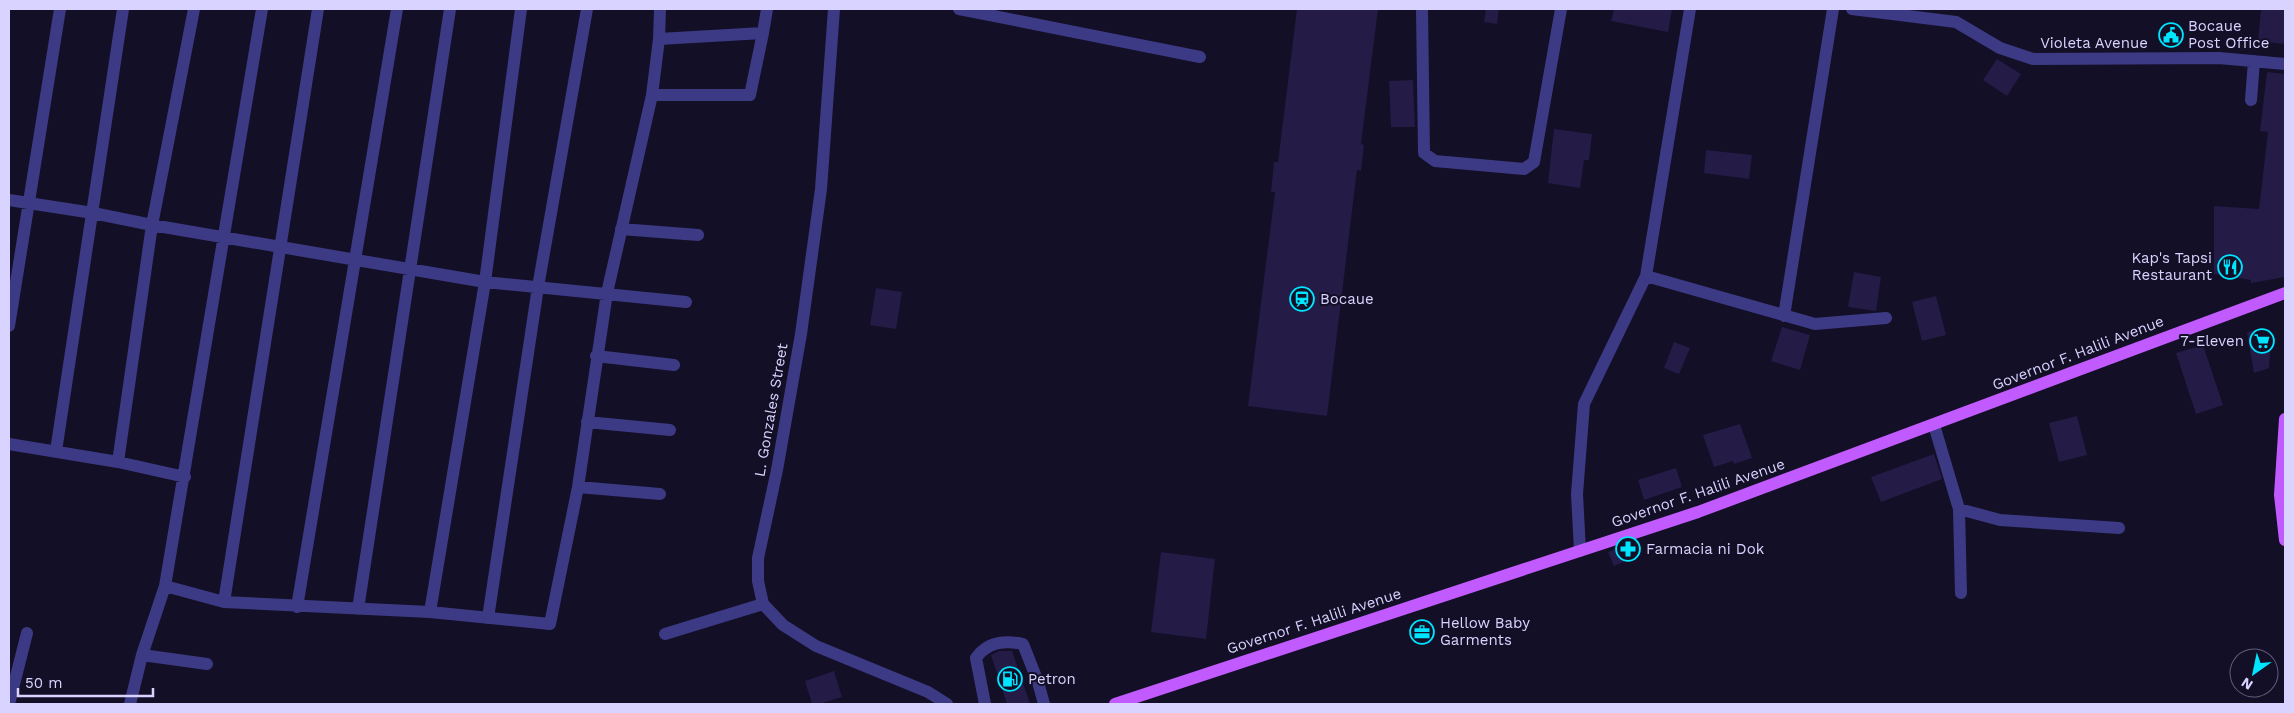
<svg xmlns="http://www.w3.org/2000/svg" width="2294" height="713" viewBox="0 0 2294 713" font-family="'Work Sans',sans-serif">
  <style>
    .building { fill: #241b47 }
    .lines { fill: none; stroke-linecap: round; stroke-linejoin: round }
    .minor { stroke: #3d3a85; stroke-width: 12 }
    .major { stroke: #c25bff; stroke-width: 12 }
    .labels { text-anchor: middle; stroke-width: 4; stroke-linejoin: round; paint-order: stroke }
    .poi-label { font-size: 15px; fill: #d9d4ff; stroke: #130f26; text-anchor: start }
    .street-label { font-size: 15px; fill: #d9d4ff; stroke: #130f26 }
  </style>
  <rect width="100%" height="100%" fill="#130f26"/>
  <path class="building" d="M1297,9H1378L1361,144L1364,145L1361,171L1357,170L1327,416L1248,406L1275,192H1271L1274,162H1278Z
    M1486,9H1499L1497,24L1484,22Z
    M1614,9H1672L1668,32L1611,21Z
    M2261,9L2285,10V44L2258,41Z
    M1997,59L2021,74L2007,96L1983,80Z
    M2267,72L2285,74V277L2251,283V280L2214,274V206L2259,209L2268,132L2260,131Z
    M1413,80L1415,127H1391L1389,81Z
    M1554,129L1592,134L1589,160H1584L1580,188L1548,183Z
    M1706,150L1752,155L1749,179L1704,173Z
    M1854,272L1881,277L1876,311L1848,307Z
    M876,288L902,292L896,329L870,325Z
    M1936,296L1946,335L1922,341L1912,302Z
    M1782,327L1810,335L1800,370L1771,361Z
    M2261,329L2271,337L2269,368L2254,373L2247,332Z
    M1674,342L1690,348L1679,374L1664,368Z
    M2203,345L2223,405L2196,414L2176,353Z
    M2077,416L2087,455L2059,462L2049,423Z
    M1740,424L1752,458L1734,464L1733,461L1714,467L1703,435Z
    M1934,454L1942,479L1881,502L1871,477Z
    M1676,468L1682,487L1644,500L1638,480Z
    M1632,543L1637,556L1614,566L1608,552Z
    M1161,552L1215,559L1206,639L1151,632Z
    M999,651H1012L1030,704H1007L991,655Z
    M834,671L842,697L819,704H812L805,681Z"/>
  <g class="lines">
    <path class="minor" d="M834,9L821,189L801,334L777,470L758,558V581L763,604L783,625L816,646L928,692L947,704
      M959,9L1200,57
      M1422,9L1424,153L1435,161L1524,169L1534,162L1561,9
      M1852,9L1956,22L2000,48L2033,59L2219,58L2285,64
      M763,33L767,9
      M652,95H750L763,33L659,39
      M2251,100L2254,61
      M9,200L93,213L152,225L485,282L686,302
      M621,229L698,235
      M1646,276L1815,324L1886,318
      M1784,316L1833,9
      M9,326L60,9
      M596,356L674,365
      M587,422L670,430
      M1934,425L1959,509L1961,593
      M9,444L118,462L185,477
      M56,451L123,9
      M118,462L152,225L194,9
      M578,487L660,494
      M1959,509L2000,520L2119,528
      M1580,551L1577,494L1584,404L1646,276L1690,9
      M165,586L224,602L430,612L550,624L578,487L607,293L652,95L659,39L660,9
      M224,602L318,9
      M297,607L397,9
      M358,609L450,9
      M430,612L485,282L521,9
      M488,618L538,287L587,9
      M665,634L763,604
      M142,655L207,664
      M9,704L27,633
      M130,704L142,655L165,586L262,9
      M985,704L976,658C987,642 1005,640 1023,644L1038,682L1044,704"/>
    <path class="major" d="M2285,419L2280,495L2285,540
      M1115,704L1698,512L2285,293"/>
  </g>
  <defs>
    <g id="civic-ring" transform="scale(1.25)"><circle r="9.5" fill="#130f26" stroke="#00e5ff" stroke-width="1.5"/><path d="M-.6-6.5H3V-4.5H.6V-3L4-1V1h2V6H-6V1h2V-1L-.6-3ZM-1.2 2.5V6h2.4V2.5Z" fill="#00e5ff"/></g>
    <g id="restaurant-ring" transform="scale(1.25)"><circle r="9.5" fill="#130f26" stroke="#00e5ff" stroke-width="1.5"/><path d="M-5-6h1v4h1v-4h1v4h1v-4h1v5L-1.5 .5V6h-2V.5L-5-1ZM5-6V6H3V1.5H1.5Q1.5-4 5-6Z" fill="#00e5ff"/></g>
    <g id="station-ring" transform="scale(1.25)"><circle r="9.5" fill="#130f26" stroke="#00e5ff" stroke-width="1.5"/><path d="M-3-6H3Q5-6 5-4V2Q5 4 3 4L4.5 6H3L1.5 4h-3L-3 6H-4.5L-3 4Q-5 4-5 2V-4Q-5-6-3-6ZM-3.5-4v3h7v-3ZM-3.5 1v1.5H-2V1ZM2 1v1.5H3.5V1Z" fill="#00e5ff"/></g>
    <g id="supermarket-ring" transform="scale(1.25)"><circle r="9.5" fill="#130f26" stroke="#00e5ff" stroke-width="1.5"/><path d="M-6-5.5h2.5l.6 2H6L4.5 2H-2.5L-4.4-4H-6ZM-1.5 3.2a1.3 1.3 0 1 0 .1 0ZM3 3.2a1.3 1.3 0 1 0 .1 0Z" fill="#00e5ff"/></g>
    <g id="pharmacy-ring" transform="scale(1.25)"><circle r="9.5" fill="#130f26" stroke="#00e5ff" stroke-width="1.5"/><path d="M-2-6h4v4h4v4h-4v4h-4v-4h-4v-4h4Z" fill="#00e5ff"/></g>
    <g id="office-ring" transform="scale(1.25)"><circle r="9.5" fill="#130f26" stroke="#00e5ff" stroke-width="1.5"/><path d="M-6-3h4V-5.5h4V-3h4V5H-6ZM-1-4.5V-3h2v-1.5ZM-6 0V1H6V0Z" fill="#00e5ff"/></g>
    <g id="fuel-ring" transform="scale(1.25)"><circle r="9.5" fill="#130f26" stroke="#00e5ff" stroke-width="1.5"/><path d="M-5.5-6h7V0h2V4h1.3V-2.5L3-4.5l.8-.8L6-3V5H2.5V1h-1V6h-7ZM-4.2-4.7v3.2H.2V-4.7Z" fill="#00e5ff"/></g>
  </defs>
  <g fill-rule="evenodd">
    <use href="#civic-ring" x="2171" y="35"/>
    <use href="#restaurant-ring" x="2230" y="267"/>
    <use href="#station-ring" x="1302" y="299"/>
    <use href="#supermarket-ring" x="2262" y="341"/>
    <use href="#pharmacy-ring" x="1628" y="549"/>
    <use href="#office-ring" x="1422" y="632"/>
    <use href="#fuel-ring" x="1010" y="679"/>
  </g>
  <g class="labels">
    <g class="poi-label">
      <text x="2188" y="31">Bocaue<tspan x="2188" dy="17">Post Office</tspan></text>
      <text x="2212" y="263" text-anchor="end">Kap's Tapsi<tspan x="2212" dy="17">Restaurant</tspan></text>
      <text x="1320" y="304">Bocaue</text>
      <text x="2244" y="346" text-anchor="end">7-Eleven</text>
      <text x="1646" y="554">Farmacia ni Dok</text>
      <text x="1440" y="628">Hellow Baby<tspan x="1440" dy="17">Garments</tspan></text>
      <text x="1028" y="684">Petron</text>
    </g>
    <g class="street-label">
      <text x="2094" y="48">Violeta Avenue</text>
      <text transform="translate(2078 353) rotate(-21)" y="5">Governor F. Halili Avenue</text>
      <text transform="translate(771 410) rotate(-80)" y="5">L. Gonzales Street</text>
      <text transform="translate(1698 493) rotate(-19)" y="5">Governor F. Halili Avenue</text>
      <text transform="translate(1314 621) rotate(-18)" y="5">Governor F. Halili Avenue</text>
    </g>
  </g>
  <rect width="2294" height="713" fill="none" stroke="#d9d4ff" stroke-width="20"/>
  <g transform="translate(2254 673) rotate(213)"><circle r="24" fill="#130f26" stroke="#625e7d"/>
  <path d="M0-4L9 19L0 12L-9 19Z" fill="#00e5ff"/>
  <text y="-8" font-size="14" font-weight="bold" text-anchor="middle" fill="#d9d4ff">N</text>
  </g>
  <path d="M18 688v8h135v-8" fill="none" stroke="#d9d4ff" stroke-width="2.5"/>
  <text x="25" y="688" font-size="15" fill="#d9d4ff" stroke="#130f26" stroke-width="4" paint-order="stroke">50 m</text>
</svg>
